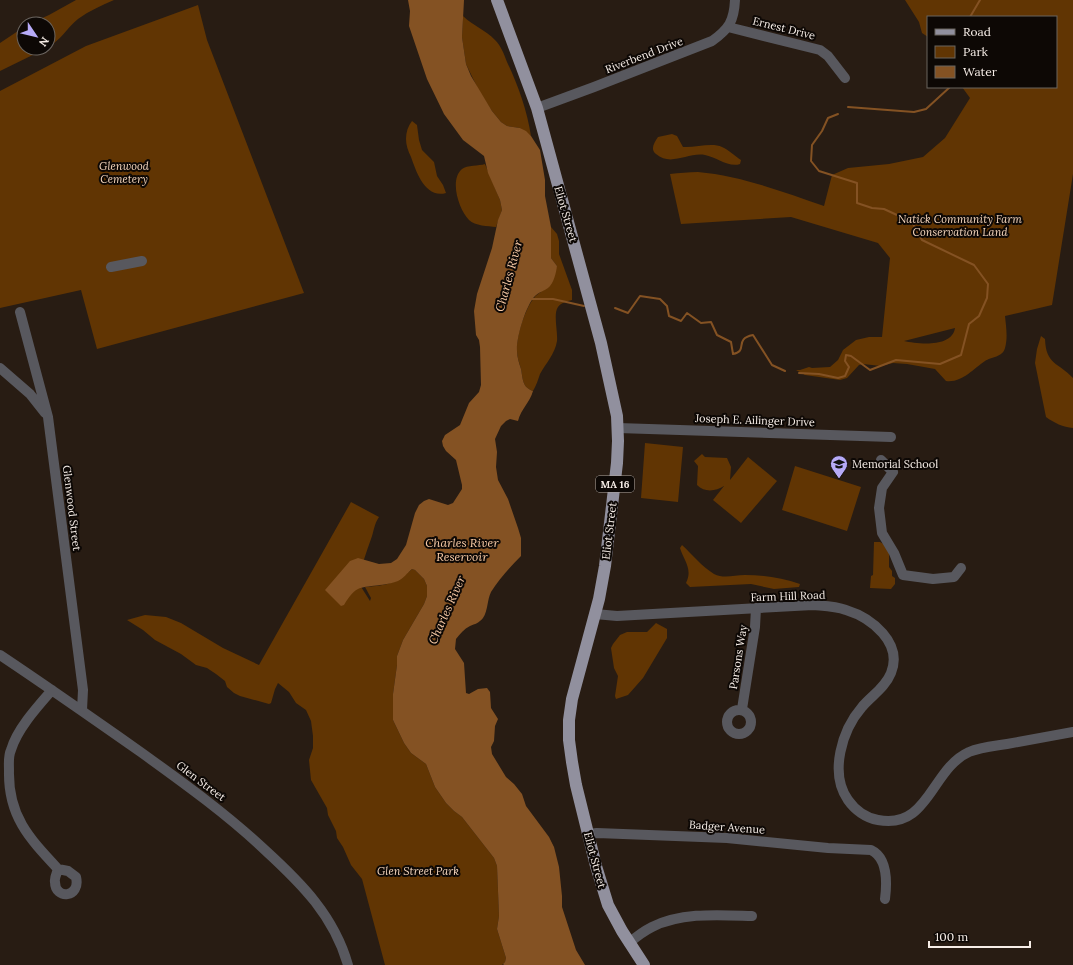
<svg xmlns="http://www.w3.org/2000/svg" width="1073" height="965" viewBox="0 0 1073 965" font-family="Lora,serif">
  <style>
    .green { fill: #613503; fill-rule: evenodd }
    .water { fill: #845223 }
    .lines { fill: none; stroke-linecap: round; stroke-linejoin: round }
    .stream { stroke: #845223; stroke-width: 2 }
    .minor { stroke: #58585e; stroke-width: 10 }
    .major { stroke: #91909e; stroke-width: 12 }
    .labels { text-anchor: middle; stroke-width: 4; stroke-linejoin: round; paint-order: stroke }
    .shield { fill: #0d0805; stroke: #b0a8a3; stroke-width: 1 }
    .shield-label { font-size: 10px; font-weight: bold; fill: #f6ede7 }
    .street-label { font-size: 11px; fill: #f6ede7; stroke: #0d0805 }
    .park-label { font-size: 11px; font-style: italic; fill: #f6d7be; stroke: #0d0805 }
    .poi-label { font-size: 11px; fill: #f6ede7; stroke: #0d0805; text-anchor: start }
    .water-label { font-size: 12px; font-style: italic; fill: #f9cba6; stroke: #0d0805 }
  </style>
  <rect width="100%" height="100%" fill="#281c13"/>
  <path class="green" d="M76,0H114C102,5 89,11 78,19C67,28 60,41 48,47V24H29L49,15Z
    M905,0H1073V174L1052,305L1005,316C1006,326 1008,338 1005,348C1003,357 991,357 985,361C973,369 962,383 946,381L935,369L907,364L893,363L881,366L863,364L859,365L847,378L840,380L805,375L796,370H800L809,367L812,368L830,367L838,360L843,350L856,340L869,337H882L890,258L878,243L791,217L681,224L670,174C679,173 689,172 698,172C742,176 783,192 824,206L832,175L848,168L889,164L923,157L945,138L970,98L962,87H1056V17H928V37L922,33L919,22ZM955,328C952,348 918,344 904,341Z
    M198,5L207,40L304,293L97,349L81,290L0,308V91L86,46Z
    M463,16C473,26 486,30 495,40C501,46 504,54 507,62C518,85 527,110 531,136L520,128L507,126L501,122L492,111L479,91L466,64L462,37Z
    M24,27V48H47L0,71V43Z
    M412,121L417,125L419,140L422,150L434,162L437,176L443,185L446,193C425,199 416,171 411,157C408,151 406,145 406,139C406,132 408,126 412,121Z
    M672,134L677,136L683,147C695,148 712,142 722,147C729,150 735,156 741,160L740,164C729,168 716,157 705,155C688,152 671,167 656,154C650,149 654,143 658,137Z
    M485,164L500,200L502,210L496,227C488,226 475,226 469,220C459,210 449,180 462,169C467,165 479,166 485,164Z
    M551,227L557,234L559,241V254L572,290V300C567,301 561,303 558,307C553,314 558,332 557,341C555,354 546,363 540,374C538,380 536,386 533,391C522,387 523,379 521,369C519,362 517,357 517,351C516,337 525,309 534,298C536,295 538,294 541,292C547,285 552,274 557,266L551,258Z
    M1041,336L1045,339C1046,365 1058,362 1073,378V428C1063,427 1054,423 1046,417L1035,363L1037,349Z
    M645,443L683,447L678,502L641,498Z
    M702,454L705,457L727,458L731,467L730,480L748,457L777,481L741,523L713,500L724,486C716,491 705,493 697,485L698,466L694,461Z
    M795,466L861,487L847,531L782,510Z
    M351,502L379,517C374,524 374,531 371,539C366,553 361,567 358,582L370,601L371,598L365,587C388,585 395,584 412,569L415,570L424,579L427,586V596L424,604L403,640L397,656V665L393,694V720L404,743L411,753L426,764L435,787L446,803L454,811L462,817L494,858L497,866L499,916L497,929L506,958L505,962L502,965H385L362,879L351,865L343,847L337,838L336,831L328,815L327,808L311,780L309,760L313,748V736L311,721L306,710L296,703L289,692L278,683L275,689L271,703L269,704L240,696L234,693L227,687L225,681L216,674L207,668L196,665L181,654L155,640L143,630L127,620L145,615L166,617L181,623L223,648L259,665Z
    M874,542H880L889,547V567L892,571V576L895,578V584L891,589L870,588L871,576L873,575Z
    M682,545C693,555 701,566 714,574C724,579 734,575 745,575C763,575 782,578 800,584L799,587L774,589L751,584L690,587L686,583C693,569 684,561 680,548Z
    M656,623L667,629V638L643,678L628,695L616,699L615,696L618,676L614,668L611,648L613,644L620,635L627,632H647Z"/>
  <path class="water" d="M408,0H464L462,37L466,64L471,76L492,111L501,122L507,126L520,128L526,131L531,136L540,150L545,180V196L551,227V258L557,266C556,273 554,283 548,288C544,291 539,292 535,296C526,305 516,338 517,351C517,357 519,363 521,369C523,379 522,387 533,391C530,402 521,409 518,421L510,419L506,421L501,426L495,439L497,452L496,467L498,480L508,499L518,528L521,538V556C510,567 499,579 491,592C487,600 488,611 483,618C479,623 475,624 470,626C464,629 460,634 456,639L455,649L464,663L466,693L469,694L478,689L487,688L490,692L491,708L498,719L495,726L494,741L491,747L492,754L506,777L514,784L522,794L526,806L549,837L554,847L559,867L562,896V907L576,950L585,965H504L503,964L505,962L506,958L497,929L499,916L497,866L494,858L462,817L454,811L446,803L435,787L426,764L411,753L404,743L393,720V694L397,665V656L403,640L424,604L427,596V586L424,579L415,570L412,569C407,573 404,578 398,581C387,586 366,585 358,589C352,592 347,600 344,605L341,606L325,590L350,561L358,558L379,564L391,563L397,559L406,545L415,513L419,505L424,501L429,499L448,505L453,503L462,489V485L456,460L446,451L443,446L442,441L445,435L460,425L469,403L479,392L481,385L480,347L479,340L476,335L474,311L477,294L492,248L498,220L502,210L500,200L488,173L484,156L463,140L444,114L427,79L409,26L410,11Z"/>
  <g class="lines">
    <path class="stream" d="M970,17L980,0
      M848,107L914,112L926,109L950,87
      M532,299H553L584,306
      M615,308L628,313L640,296L660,299L667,306L669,316L681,321L687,313L701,323L711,322L717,335L731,342L733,354C749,351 733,339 753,335L772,365L785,371
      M799,373L819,374L838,378L845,376L849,367L845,361L846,355L851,356L870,370L896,360L940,364L961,355L969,324L979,316L987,298L988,284L974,265L922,240L912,222L884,209L872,208L857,203V183L819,171L811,161L812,145L822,131L828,118L838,114"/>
    <path class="minor" d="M728,27L820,50L828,56L845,78
      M537,108L594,87L712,41C729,29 734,21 735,0
      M111,267L142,261
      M20,312L48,417L83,690L82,710
      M0,368L30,394L45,413
      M618,428L891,437
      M881,460L893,472L882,488L879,508L882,533L894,553L903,575L933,579L954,577L961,568
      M595,614L617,616L813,605C824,606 835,606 846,610C872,618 903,643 891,673C885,688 871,696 862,707C842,730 829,773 848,800C855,810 866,818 878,820C929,830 931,769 969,752C981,747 995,746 1007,744C1029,740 1051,736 1073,732
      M0,655C48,687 95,720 142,753C185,784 228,815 266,851C302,884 334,916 348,965
      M52,690C38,706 17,729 11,750C8,756 9,764 9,771C8,816 29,838 58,869C57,873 54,878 55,882C55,900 81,898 76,877L68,871L58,869
      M742,709L755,627L756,608
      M727 722a12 12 0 1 1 24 0a12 12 0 1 1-24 0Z
      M588,834L597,833L727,838L828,848L871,850C888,858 887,883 885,899
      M629,943C636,937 644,931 652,927C682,912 719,915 752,916"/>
    <path class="major" d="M497,0L537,108L601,343L617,416L618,441L617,463L605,566L599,599L572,699L569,720V740L572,762L576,785L596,866L608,905L622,931L644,965"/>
  </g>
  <defs>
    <g id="school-pin" transform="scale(0.9)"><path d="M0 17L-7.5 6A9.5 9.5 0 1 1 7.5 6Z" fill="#b7abf8" stroke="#0d0805"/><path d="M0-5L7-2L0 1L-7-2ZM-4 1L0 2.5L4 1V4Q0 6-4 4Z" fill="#111"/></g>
  </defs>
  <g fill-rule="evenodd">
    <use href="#school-pin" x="839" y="464"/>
  </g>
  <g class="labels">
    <rect class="shield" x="596" y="476" width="38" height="16" rx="3"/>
    <g class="shield-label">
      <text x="615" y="488">MA 16</text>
    </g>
    <g class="street-label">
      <text transform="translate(784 28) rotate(14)" y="4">Ernest Drive</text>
      <text transform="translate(644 55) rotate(-21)" y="4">Riverbend Drive</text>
      <text transform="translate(566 214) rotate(74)" y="4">Eliot Street</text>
      <text transform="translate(755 420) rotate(2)" y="4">Joseph E. Ailinger Drive</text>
      <text transform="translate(72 508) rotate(83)" y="4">Glenwood Street</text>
      <text transform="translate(609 531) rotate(-83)" y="4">Eliot Street</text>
      <text transform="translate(788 596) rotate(-2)" y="4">Farm Hill Road</text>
      <text transform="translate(738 657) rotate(-81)" y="4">Parsons Way</text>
      <text transform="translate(201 781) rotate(37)" y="4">Glen Street</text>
      <text transform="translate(727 827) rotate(4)" y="4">Badger Avenue</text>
      <text transform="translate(595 860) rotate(75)" y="4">Eliot Street</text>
    </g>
    <g class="park-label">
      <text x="124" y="170">Glenwood<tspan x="124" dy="13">Cemetery</tspan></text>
      <text x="960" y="223">Natick Community Farm<tspan x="960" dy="13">Conservation Land</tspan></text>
      <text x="418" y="875">Glen Street Park</text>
    </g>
    <g class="poi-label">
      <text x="852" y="468">Memorial School</text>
    </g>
    <g class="water-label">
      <text transform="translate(509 276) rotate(-75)" y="4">Charles River</text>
      <text x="462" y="547">Charles River<tspan x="462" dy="14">Reservoir</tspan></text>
      <text transform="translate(447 610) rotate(-66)" y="4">Charles River</text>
    </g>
  </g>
  <rect x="927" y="16" width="130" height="72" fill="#0d0805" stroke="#6a645f"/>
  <rect x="935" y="29" width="20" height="6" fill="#91909e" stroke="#6a645f"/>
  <text x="963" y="36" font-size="12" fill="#f6ede7">Road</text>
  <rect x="935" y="46" width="20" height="12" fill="#613503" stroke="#6a645f"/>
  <text x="963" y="56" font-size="12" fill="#f6ede7">Park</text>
  <rect x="935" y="66" width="20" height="12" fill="#845223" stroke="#6a645f"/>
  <text x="963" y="76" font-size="12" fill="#f6ede7">Water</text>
  <g transform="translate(36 36) rotate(125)"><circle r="19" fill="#0d0805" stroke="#6a645f"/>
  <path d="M0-3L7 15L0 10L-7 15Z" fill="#b7abf8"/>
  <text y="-6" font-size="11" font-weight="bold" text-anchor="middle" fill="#f6ede7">N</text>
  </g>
  <path d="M929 941v6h101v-6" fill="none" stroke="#f6ede7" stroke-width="2"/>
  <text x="935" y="941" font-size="12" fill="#f6ede7" stroke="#0d0805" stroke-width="3" paint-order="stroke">100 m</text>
</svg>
